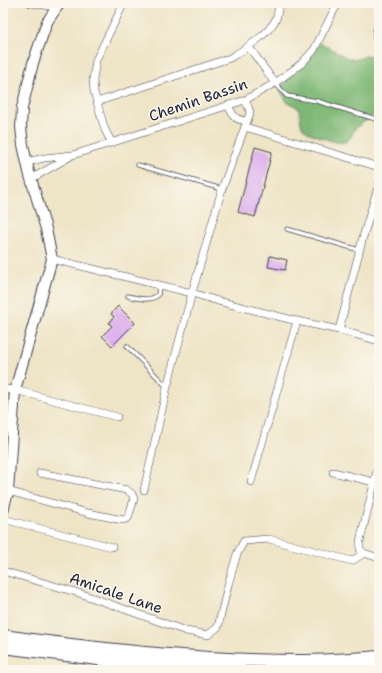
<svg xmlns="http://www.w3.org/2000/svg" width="382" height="673" viewBox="0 0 382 673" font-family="'Shantell Sans',sans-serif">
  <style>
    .forest { fill: #7fb876; stroke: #506d58 }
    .building { fill: #dbaeee }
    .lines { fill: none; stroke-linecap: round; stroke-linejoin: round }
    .lane-casing { stroke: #413f50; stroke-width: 5 }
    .street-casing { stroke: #413f50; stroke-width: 8 }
    .secondary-casing { stroke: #413f50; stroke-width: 12 }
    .highway-casing { stroke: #413f50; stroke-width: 14 }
    .lane { stroke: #fff; stroke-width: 3.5 }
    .street { stroke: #fff; stroke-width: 7 }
    .secondary { stroke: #fff; stroke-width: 10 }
    .highway { stroke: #fff; stroke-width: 12 }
    .labels { text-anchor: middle; stroke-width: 3; stroke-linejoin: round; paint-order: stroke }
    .street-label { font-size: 15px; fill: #22223b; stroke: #fbf7ec }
  </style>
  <rect width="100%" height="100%" fill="#fbf7ec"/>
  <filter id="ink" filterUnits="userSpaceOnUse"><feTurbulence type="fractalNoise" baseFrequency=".025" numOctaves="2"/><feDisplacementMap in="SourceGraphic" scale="8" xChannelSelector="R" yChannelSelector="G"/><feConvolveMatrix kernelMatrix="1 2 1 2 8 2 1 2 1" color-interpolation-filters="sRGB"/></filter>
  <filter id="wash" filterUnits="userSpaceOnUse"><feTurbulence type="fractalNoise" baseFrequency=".012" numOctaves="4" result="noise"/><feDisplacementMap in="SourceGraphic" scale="16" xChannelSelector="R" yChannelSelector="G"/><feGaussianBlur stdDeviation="0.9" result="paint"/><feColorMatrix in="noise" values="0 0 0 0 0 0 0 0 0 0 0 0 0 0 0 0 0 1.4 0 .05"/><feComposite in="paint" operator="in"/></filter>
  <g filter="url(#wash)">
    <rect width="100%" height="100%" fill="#eee4c6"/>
    <path class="forest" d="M321,43C329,47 345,58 352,59C363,61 365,50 379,58V110C372,119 363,121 355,129C353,131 353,134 351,137C343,148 330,140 320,137C316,135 307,133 304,129C295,118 308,109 288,103L280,91L295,66Z"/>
    <g id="blocks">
      <path class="building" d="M255,147L272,152L255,217L238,212Z
        M270,256L287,260L285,270L268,267Z
        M118,306L135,323L112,346L102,336L112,326L109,323L114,317L111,314Z"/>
    </g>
  </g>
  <g filter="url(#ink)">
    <use href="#blocks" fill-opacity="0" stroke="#413f50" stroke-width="1"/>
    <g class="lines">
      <g class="lane-casing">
        <path id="lane" d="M275,83L287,96L317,101L379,120
          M138,165L222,189
          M287,229L359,250
          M128,296C138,298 149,302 158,295L159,285
          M127,346L167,387"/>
      </g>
      <g class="street-casing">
        <path id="street" d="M31,3L57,7
          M379,23C376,32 374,35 379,43
          M249,47L275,83
          M97,102L230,58C245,49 268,35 276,19C278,14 278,8 279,3
          M228,105C233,116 235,120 247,121
          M245,127L379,167
          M112,143L105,130L94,92L93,80L96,60L122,7L125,3
          M27,162L44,158L73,155L245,100L275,83L301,64L314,50L334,10L339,3
          M31,179L71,156
          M52,259L192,293L218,301L297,321L339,330L379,341
          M339,330L363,237L379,184
          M3,389L15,390L117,417
          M379,463L360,541V549L364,553L379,558
          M333,472L374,482
          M251,482L297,321
          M144,490L167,387L192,293L222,189L250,113L249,109L245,100
          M8,491L88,513L123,520L126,519L128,518L134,499L132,494L127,490L40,473
          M3,519L112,547
          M3,571L79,593L186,631L208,635L218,627L228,585L237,554L244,541L269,539L352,561L364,553"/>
      </g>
      <g class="secondary-casing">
        <path id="secondary" d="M3,511L8,491L15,390L52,259L46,229L29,172L23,145L21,127L22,108L33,63L47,22L57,7L61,3"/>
      </g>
      <g class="highway-casing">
        <path id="highway" d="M3,636C101,650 201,661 300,661C326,661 353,659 379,657
          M3,647L114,661L240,670
          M340,670L379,667"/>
      </g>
      <use href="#lane" class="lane"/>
      <use href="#street" class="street"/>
      <use href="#secondary" class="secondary"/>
      <use href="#highway" class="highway"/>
    </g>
  </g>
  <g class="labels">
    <g class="street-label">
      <text transform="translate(198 100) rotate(-19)" y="5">Chemin Bassin</text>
      <text transform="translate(116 593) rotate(19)" y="5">Amicale Lane</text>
    </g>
  </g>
  <rect width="382" height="673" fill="none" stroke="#fbf7ec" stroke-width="16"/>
</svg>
